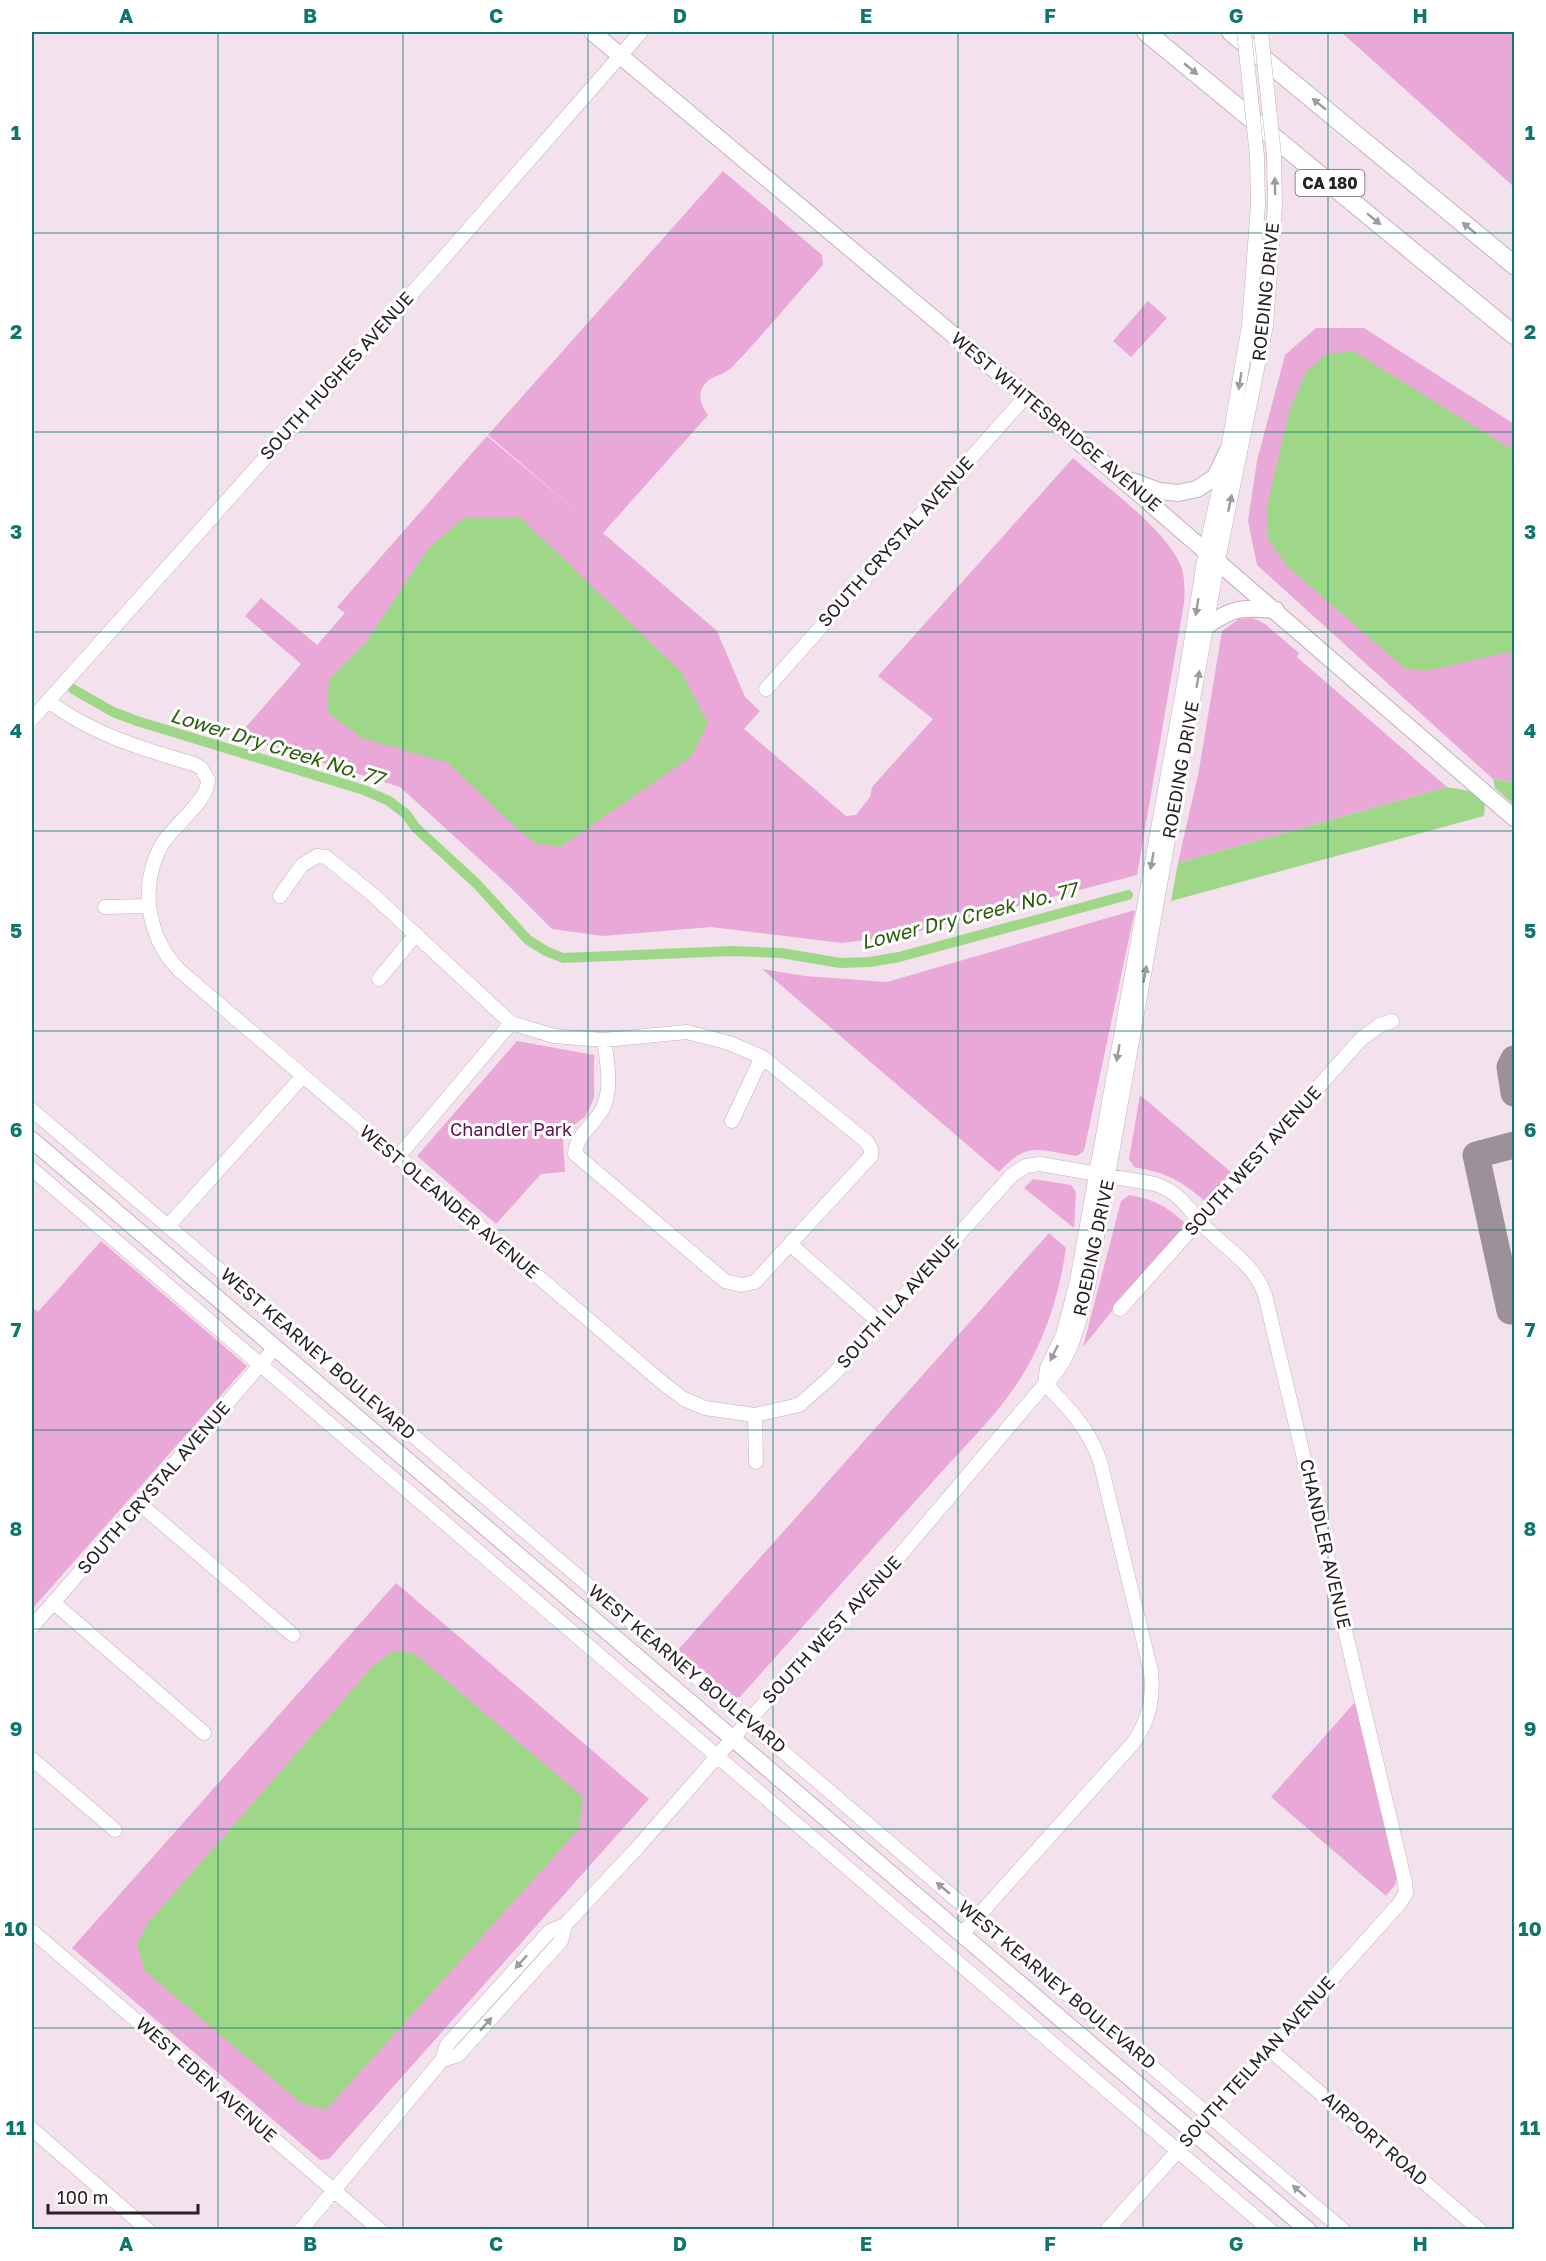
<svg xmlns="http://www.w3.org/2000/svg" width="1546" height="2261" viewBox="0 0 1546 2261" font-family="'Golos Text',sans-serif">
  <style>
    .green { fill: #e9a8d7 }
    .water { fill: #9fd788 }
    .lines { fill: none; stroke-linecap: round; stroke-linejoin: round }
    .canal { stroke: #9fd788; stroke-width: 10 }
    .taxiway { stroke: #9c9099; stroke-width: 27 }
    .minor-casing { stroke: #c2b2bd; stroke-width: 15 }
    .major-casing { stroke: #c2b2bd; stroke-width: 18 }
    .highway-casing { stroke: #c2b2bd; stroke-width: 20 }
    .minor { stroke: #fff; stroke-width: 14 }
    .major { stroke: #fff; stroke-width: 16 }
    .highway { stroke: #fff; stroke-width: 18 }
    .minor-bridge-casing { stroke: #c2b2bd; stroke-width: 15; stroke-linecap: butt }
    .minor-bridge { stroke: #fff; stroke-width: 14 }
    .oneway { fill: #9e9b9d }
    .grid { fill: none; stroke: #0f766e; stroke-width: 1.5; stroke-opacity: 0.55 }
    .labels { text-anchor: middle; stroke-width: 6; stroke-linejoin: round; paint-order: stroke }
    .shield { fill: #fff; stroke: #686466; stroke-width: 1.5 }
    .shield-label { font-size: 16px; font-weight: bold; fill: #272125 }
    .street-label { font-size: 18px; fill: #272125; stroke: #fff }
    .park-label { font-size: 18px; fill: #59134b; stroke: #fff }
    .water-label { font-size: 20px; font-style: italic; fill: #2a5c0a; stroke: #fff }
    .neatline { fill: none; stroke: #0f766e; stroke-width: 2 }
    .grid-label { font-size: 20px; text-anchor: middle; font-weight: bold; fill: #0f766e }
  </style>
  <rect width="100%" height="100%" fill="#f3e2ee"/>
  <path class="green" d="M1341,32H1514V187Z
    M723,171L822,255L823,265C792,299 763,335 731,368C723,376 711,375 704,385C697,395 701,406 708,415L603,533L717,631L745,697L760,711L744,729L846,816L856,815L870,797L872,787L933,719L878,676L1073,458C1106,487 1164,527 1181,566C1185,578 1185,591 1184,603L1137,875L904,935L842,943L711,927L603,936L552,929L509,886L400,787L238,736L301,664L245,616L261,598L317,645L345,613L337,607L487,436L579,513L488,435Z
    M1148,301L1167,318L1131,357L1113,341Z
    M1316,328H1364L1514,424V783L1493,779L1257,565L1248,521L1257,461L1285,355Z
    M1253,618L1265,624L1299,653L1297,657L1447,787L1178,863L1199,770L1222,631L1239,619Z
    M1135,910L1084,1151L1077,1156C1038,1150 1028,1141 999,1172L762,969L805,976L887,982Z
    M517,1041L594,1055V1098L585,1117L567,1130L563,1140L565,1172L541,1174L496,1224L417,1156Z
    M1140,1095L1232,1173L1206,1202C1180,1180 1167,1173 1134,1167L1129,1159Z
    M1033,1179L1071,1185L1076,1192L1074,1228L1024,1188Z
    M1129,1195C1156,1200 1166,1206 1186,1224L1141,1275L1083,1347L1121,1201Z
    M1049,1233L1066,1248C1060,1289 1049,1327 1029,1364C1004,1410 962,1448 928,1487C865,1557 802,1627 740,1697L734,1698L678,1650Z
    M101,1241L247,1366L32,1609V1307L38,1312Z
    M396,1583L649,1799L329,2159L320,2160L72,1948Z
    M1355,1702L1397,1876L1395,1885L1386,1896L1271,1797Z"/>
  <path class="water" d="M1353,351L1514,451V651L1426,671L1405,669L1287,566L1268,539L1267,506L1290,408L1307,371L1327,354Z
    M465,517H520L682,673L708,723L691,757L560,847L536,844L514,826L448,763L362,738L327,712L329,680L366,642L428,549Z
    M1493,779L1514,783V805L1495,788Z
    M1447,787L1470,791L1485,804L1484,816L1171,901L1178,863Z
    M393,1651L414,1653L583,1797L579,1829L326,2110L301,2103L145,1971L137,1945L147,1924L373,1666Z"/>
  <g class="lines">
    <path class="canal" d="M73,689L113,712L137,721L364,790L389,801L406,814L416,828L477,884L528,940L546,951L563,958L733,951L781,953L840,963L870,962L899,957L1128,895"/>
    <path class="taxiway" d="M1514,1059L1510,1067L1514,1093
      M1510,1311L1476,1155L1514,1145"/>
    <g class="minor-casing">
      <path id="minor" d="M766,689L1026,396
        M48,701C92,734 142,749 194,764L201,768L208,780C209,800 173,826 162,844C151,864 147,883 149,906L105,907
        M32,719L440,262L641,32
        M280,896L302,865L317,856L326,857L372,894L511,1023L554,1036L604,1040L687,1032L729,1043L762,1057L867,1142L871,1149V1156L755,1282L741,1285L725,1281L575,1154C576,1134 596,1124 604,1106C612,1085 607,1062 604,1040
        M149,906C153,932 161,951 179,970L664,1384L684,1399L705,1408L755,1415L799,1405L832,1376L1012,1175L1026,1166L1040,1164L1155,1184C1183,1194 1188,1210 1207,1229C1229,1251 1254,1264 1265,1295L1405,1882L1406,1893L1399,1904L1107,2230
        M379,979L416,934
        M32,1110L1343,2230
        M732,1121L762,1057
        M397,1158L511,1023
        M32,1169L1270,2230
        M168,1226L303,1076
        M791,1245L879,1322
        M1120,1309L1361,1039L1380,1025L1392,1021
        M1045,1384L1047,1368L1063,1335L1077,1281L1187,668L1206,549L1228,450L1249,325L1258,205L1257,156
        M755,1415L756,1462
        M140,1504L293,1635
        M53,1602L204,1733
        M32,1627L275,1348
        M32,1759L115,1830
        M32,1931L380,2230
        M962,1934L1134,1742C1149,1719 1154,1699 1151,1672L1100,1461C1089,1429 1069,1408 1045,1384
        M1269,2049L1480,2230
        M442,2060L458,2055L561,1941L565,1925
        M32,2129L148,2230
        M301,2230L442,2060L447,2045L550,1931L565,1925L638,1847L748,1721L885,1573L1045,1384C1072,1361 1079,1320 1088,1287L1218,560L1266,325L1275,205L1274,155"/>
    </g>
    <g class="major-casing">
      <path id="major" d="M592,32L1026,396L1514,818
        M1132,481L1159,491L1178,493L1197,489L1215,477L1228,450
        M1207,626C1232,607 1245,607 1276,610
        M32,1140L1308,2230"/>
    </g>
    <g class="highway-casing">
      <path id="highway" d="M1146,32L1514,335
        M1231,32L1514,265"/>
    </g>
    <use href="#minor" class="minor"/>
    <use href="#major" class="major"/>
    <use href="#highway" class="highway"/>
    <g class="minor-bridge-casing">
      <path id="minor-bridge" d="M1244,32L1257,156
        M1261,32L1274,155"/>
    </g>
    <use href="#minor-bridge" class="minor-bridge"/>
  </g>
  <defs><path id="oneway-solid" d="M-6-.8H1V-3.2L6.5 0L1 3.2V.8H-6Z" transform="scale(1.5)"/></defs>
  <g class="oneway">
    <use href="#oneway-solid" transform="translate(1191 69) rotate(40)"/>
    <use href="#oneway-solid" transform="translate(1319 104) rotate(-141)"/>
    <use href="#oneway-solid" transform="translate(1275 186) rotate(-91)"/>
    <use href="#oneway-solid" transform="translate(1374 219) rotate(39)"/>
    <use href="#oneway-solid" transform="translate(1469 228) rotate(-141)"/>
    <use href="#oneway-solid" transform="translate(1240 381) rotate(99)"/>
    <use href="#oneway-solid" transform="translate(1230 503) rotate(-78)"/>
    <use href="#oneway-solid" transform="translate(1197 607) rotate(99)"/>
    <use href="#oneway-solid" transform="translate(1198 679) rotate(-80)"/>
    <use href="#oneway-solid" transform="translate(1152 861) rotate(100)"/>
    <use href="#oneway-solid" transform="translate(1145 974) rotate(-80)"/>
    <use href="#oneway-solid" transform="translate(1118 1053) rotate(100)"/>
    <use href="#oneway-solid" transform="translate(1054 1353) rotate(116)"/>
    <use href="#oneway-solid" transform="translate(943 1888) rotate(-140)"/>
    <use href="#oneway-solid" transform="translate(521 1962) rotate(132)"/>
    <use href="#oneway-solid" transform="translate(486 2024) rotate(-48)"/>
    <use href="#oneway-solid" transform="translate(1299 2191) rotate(-139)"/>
  </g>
  <path class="grid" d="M218,32V2230M403,32V2230M588,32V2230M773,32V2230M958,32V2230M1143,32V2230M1328,32V2230M32,233H1514M32,432H1514M32,632H1514M32,831H1514M32,1031H1514M32,1230H1514M32,1430H1514M32,1629H1514M32,1829H1514M32,2028H1514"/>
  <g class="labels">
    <rect class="shield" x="1295.5" y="170" width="69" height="26" rx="4.5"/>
    <g class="shield-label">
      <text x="1330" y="189">CA 180</text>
    </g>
    <g class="street-label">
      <text transform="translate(1266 292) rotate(-84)" y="6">ROEDING DRIVE</text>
      <text transform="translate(337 376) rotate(-48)" y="6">SOUTH HUGHES AVENUE</text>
      <text transform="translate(1056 422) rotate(40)" y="6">WEST WHITESBRIDGE AVENUE</text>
      <text transform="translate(896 542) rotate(-48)" y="6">SOUTH CRYSTAL AVENUE</text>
      <text transform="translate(1181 770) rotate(-80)" y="6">ROEDING DRIVE</text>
      <text transform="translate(1253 1161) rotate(-48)" y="6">SOUTH WEST AVENUE</text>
      <text transform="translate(449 1202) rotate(40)" y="6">WEST OLEANDER AVENUE</text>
      <text transform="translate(1094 1248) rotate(-78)" y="6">ROEDING DRIVE</text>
      <text transform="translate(898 1302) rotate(-48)" y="6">SOUTH ILA AVENUE</text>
      <text transform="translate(318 1354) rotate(41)" y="6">WEST KEARNEY BOULEVARD</text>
      <text transform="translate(154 1488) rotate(-49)" y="6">SOUTH CRYSTAL AVENUE</text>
      <text transform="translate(1325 1544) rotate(77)" y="6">CHANDLER AVENUE</text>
      <text transform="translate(832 1630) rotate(-47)" y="6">SOUTH WEST AVENUE</text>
      <text transform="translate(687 1669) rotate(40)" y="6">WEST KEARNEY BOULEVARD</text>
      <text transform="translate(1057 1985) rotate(40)" y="6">WEST KEARNEY BOULEVARD</text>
      <text transform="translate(1257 2062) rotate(-48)" y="6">SOUTH TEILMAN AVENUE</text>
      <text transform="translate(206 2080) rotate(41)" y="6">WEST EDEN AVENUE</text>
      <text transform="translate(1375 2139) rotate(41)" y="6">AIRPORT ROAD</text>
    </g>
    <g class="park-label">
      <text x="511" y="1136">Chandler Park</text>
    </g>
    <g class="water-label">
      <text transform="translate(277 747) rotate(17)" y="7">Lower Dry Creek No. 77</text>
      <text transform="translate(969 916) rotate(-14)" y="7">Lower Dry Creek No. 77</text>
    </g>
  </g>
  <rect width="1546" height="2261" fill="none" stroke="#ffffff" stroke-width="66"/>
  <path d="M48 2204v9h150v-9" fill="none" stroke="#272125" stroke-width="3"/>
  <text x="57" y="2204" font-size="18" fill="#272125" stroke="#ffffff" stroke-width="4.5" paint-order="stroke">100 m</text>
  <rect x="33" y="33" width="1480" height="2195" class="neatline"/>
  <g class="grid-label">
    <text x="126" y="23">A</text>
    <text x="310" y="23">B</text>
    <text x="496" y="23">C</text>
    <text x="680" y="23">D</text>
    <text x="866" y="23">E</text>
    <text x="1050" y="23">F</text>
    <text x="1236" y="23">G</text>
    <text x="1420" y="23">H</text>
    <text x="16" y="140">1</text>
    <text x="1530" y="140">1</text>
    <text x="16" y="339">2</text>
    <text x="1530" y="339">2</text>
    <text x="16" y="539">3</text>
    <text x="1530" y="539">3</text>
    <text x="16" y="738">4</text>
    <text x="1530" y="738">4</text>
    <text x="16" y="938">5</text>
    <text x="1530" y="938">5</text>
    <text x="16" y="1137">6</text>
    <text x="1530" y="1137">6</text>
    <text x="16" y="1337">7</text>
    <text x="1530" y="1337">7</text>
    <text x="16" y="1536">8</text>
    <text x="1530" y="1536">8</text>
    <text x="16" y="1736">9</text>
    <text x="1530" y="1736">9</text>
    <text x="16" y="1936">10</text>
    <text x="1530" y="1936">10</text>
    <text x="16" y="2135">11</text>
    <text x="1530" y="2135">11</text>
    <text x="126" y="2251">A</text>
    <text x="310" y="2251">B</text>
    <text x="496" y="2251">C</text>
    <text x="680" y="2251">D</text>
    <text x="866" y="2251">E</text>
    <text x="1050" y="2251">F</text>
    <text x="1236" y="2251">G</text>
    <text x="1420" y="2251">H</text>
  </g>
</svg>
